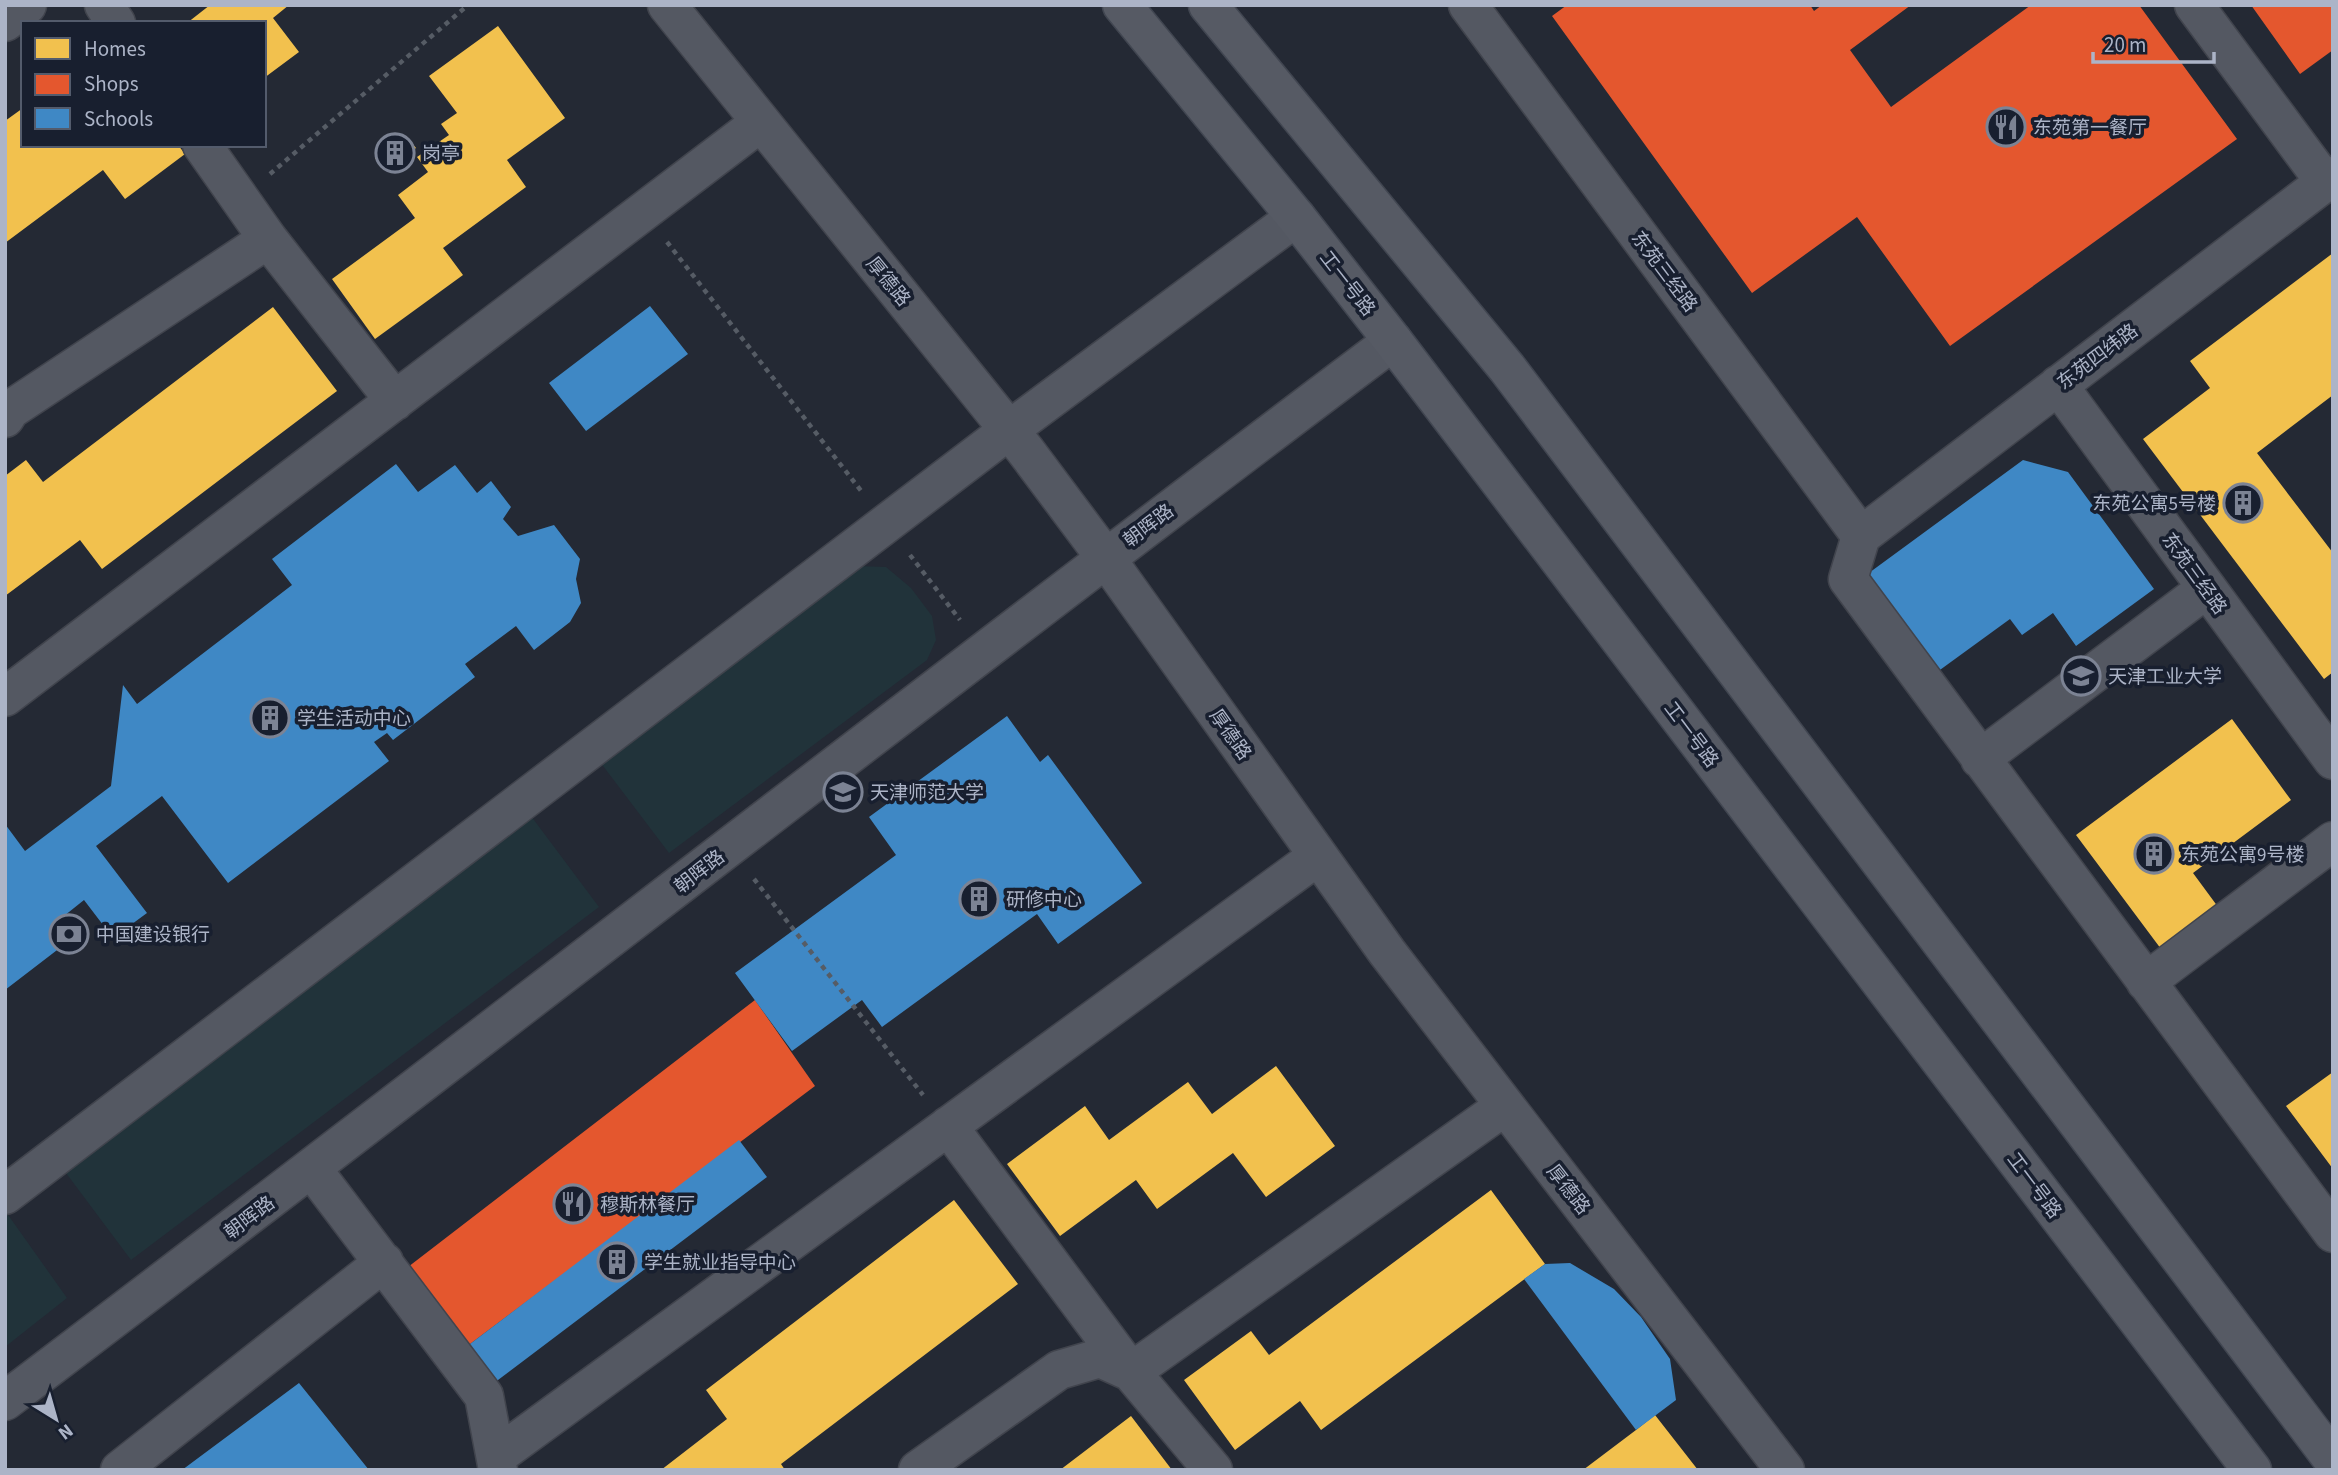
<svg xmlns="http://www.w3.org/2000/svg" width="2338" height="1475" viewBox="0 0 2338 1475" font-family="'Source Sans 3','Noto Sans SC',sans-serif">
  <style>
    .green { fill: #21333a }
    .homes { fill: #f2c14e }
    .shops { fill: #e4572e }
    .schools { fill: #3f88c5 }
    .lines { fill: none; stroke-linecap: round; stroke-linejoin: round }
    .minor-casing { stroke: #41444d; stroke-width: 41 }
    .major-casing { stroke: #414651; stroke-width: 41 }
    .path { stroke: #565c65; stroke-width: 4.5; stroke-dasharray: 5 5; stroke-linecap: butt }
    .minor { stroke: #545862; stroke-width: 38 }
    .major { stroke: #565a64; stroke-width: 38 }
    .labels { text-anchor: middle; stroke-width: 7; stroke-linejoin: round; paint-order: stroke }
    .poi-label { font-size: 19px; fill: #acb4c7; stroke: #181f2f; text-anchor: start }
    .street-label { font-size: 19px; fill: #acb4c7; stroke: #181f2f }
  </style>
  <rect width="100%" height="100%" fill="#242934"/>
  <path class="green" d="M856,566L886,567L911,588L932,616L936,640L927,660L669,853L597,758Z
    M531,816L599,907L131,1260L63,1169Z
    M6,1212L67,1298L5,1347V1213Z"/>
  <path class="homes" d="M210,5H289L273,18L299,52L264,78V23H187Z
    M498,26L565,118L507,160L526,187L443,248L463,275L375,339L332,279L415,218L398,195L428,172L417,157L449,135L441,124L457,113L429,76Z
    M23,108V145H178L185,154L125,199L103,170L5,243V121Z
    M406,136L416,148L384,170L375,158Z
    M2333,253V395L2257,453L2333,553V672L2324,679L2143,439L2210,388L2190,361Z
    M273,307L337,391L102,569L80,540L5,596V476L26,460L43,482Z
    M2232,719L2291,800L2193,873L2221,911L2164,953L2076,835Z
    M1276,1066L1335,1146L1266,1197L1233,1153L1157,1209L1136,1180L1060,1236L1007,1164L1085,1106L1109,1140L1188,1082L1212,1114Z
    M2333,1072V1169L2286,1106Z
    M1491,1190L1545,1264L1321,1430L1300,1401L1235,1450L1184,1380L1251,1331L1269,1355Z
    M954,1200L1018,1284L781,1464L785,1470H661L727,1419L706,1390Z
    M1655,1415L1698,1470H1583L1636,1430Z
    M1131,1416L1172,1470H1060Z"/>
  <path class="shops" d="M1567,5H1810L1814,11L1822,5H1911L1850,50L1891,107L2031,5H2139L2237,139L1950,346L1857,217L1752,293L1552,16Z
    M2251,5H2333V50L2300,74Z
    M755,1000L815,1086L466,1347L408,1267Z"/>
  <path class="schools" d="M650,306L688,354L586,431L549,383Z
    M2023,460L2068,472L2154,589L2076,646L2053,613L2022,635L2010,619L1933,675L1862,578Z
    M396,464L418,492L455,465L477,493L491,481L511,507L503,519L518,536L554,525L580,559L576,579L581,603L570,622L534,650L516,626L465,664L475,677L393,740L387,733L374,742L389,761L228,883L162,796L96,846L147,913L113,938L84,900L64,916L78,934L5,990V824L25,851L111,786L123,685L137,704L292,585L272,559Z
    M1007,716L1040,762L1048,755L1142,883L1058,944L1037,914L882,1027L862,1000L792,1051L735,973L896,855L869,817Z
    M739,1140L767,1177L494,1383L466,1347Z
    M1570,1263L1614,1289L1641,1317L1670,1359L1676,1400L1636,1430L1524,1279L1545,1264Z
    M299,1383L369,1470H182Z"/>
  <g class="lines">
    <g class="minor-casing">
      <path id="minor" d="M104,5L116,23
        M667,5L1025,450L1105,557L1387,952L1785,1470
        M1468,5L1861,536
        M2194,5L2325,182
        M5,22L27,5
        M202,145L268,239
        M2058,385L2333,760
        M5,418L10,410L268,239L395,401
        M1861,536L1848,579L2333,1233
        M1861,536L2333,176
        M5,697L761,122
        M1980,759L2206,589
        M2146,982L2333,841
        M948,1126L1131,1372L1505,1106
        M312,1169L484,1396L498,1470
        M5,1195L1009,430L1296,217
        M5,1401C469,1050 927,691 1393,341
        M497,1456L1318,856
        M120,1470L384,1262
        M918,1470L1059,1370L1100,1358L1131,1372L1213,1470"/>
    </g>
    <g class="major-casing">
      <path id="major" d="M1122,5L1296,217L1393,341L2252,1470
        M1208,5L1507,368L2333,1460"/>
    </g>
    <path class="path" d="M270,174L468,5
      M667,242L862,492
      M910,555L960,620
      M754,879L923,1095"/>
    <use href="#minor" class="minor"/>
    <use href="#major" class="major"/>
  </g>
  <defs>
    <g id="restaurant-ring" transform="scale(2.0125)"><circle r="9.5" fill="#181f2f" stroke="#7c8394" stroke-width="1.5"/><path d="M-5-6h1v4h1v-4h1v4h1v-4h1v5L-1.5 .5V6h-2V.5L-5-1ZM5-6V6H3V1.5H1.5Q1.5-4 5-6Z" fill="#7c8394"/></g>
    <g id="building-ring" transform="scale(2.0125)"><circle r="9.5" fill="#181f2f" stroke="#7c8394" stroke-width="1.5"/><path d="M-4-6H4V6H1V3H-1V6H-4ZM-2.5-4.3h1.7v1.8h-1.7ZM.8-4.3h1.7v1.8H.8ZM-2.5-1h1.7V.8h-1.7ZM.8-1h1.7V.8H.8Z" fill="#7c8394"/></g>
    <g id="university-ring" transform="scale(2.0125)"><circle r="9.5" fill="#181f2f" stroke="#7c8394" stroke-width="1.5"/><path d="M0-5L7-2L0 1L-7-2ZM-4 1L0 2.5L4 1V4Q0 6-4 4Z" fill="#7c8394"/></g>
    <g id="bank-ring" transform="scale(2.0125)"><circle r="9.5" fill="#181f2f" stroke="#7c8394" stroke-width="1.5"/><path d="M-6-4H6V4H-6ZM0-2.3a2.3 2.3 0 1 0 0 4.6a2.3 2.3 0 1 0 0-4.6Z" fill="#7c8394"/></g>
  </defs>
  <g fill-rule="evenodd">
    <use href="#restaurant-ring" x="2006" y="127"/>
    <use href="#building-ring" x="395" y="153"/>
    <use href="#building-ring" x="2243" y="503"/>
    <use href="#university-ring" x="2081" y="676"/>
    <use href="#building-ring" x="270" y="718"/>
    <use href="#university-ring" x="843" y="792"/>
    <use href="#building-ring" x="2154" y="854"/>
    <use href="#building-ring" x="979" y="899"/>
    <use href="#bank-ring" x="69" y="934"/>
    <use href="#restaurant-ring" x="573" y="1204"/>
    <use href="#building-ring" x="617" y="1262"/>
  </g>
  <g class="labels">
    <g class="poi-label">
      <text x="2033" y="134">东苑第一餐厅</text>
      <text x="422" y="160">岗亭</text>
      <text x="2216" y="510" text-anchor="end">东苑公寓5号楼</text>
      <text x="2108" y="683">天津工业大学</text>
      <text x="297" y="725">学生活动中心</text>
      <text x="870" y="799">天津师范大学</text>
      <text x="2181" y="861">东苑公寓9号楼</text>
      <text x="1006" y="906">研修中心</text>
      <text x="96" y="941">中国建设银行</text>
      <text x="600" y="1211">穆斯林餐厅</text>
      <text x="644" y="1269">学生就业指导中心</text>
    </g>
    <g class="street-label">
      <text transform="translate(1665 271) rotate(53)" y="7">东苑三经路</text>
      <text transform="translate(889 281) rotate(51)" y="7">厚德路</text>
      <text transform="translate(1348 283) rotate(52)" y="7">工一号路</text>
      <text transform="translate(2097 356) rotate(-37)" y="7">东苑四纬路</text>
      <text transform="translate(1148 525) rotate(-37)" y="7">朝晖路</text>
      <text transform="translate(2195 573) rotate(54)" y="7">东苑三经路</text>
      <text transform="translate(1231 734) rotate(55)" y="7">厚德路</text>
      <text transform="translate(1692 734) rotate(53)" y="7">工一号路</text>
      <text transform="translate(699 871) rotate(-38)" y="7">朝晖路</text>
      <text transform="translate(2035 1185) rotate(53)" y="7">工一号路</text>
      <text transform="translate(1569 1189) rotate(52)" y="7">厚德路</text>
      <text transform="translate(249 1217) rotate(-37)" y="7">朝晖路</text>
    </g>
  </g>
  <rect width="2338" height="1475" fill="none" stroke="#acb4c7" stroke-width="14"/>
  <rect x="21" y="21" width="245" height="126" fill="#181f2f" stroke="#535b6c" stroke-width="2"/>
  <rect x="35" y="38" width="35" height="21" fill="#f2c14e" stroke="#535b6c" stroke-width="2"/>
  <text x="84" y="56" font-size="21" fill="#acb4c7">Homes</text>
  <rect x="35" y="74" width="35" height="21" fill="#e4572e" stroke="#535b6c" stroke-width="2"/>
  <text x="84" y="91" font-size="21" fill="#acb4c7">Shops</text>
  <rect x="35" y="108" width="35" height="21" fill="#3f88c5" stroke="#535b6c" stroke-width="2"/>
  <text x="84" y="126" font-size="21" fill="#acb4c7">Schools</text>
  <g transform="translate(56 1419) rotate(143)" stroke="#181f2f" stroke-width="5" paint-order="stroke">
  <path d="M0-5L12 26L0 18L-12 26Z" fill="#acb4c7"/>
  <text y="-10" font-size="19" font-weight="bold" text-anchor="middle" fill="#acb4c7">N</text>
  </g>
  <path d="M2093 52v10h121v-10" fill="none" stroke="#acb4c7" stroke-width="3.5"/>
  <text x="2104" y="52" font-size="21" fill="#acb4c7" stroke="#181f2f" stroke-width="5" paint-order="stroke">20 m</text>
</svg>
